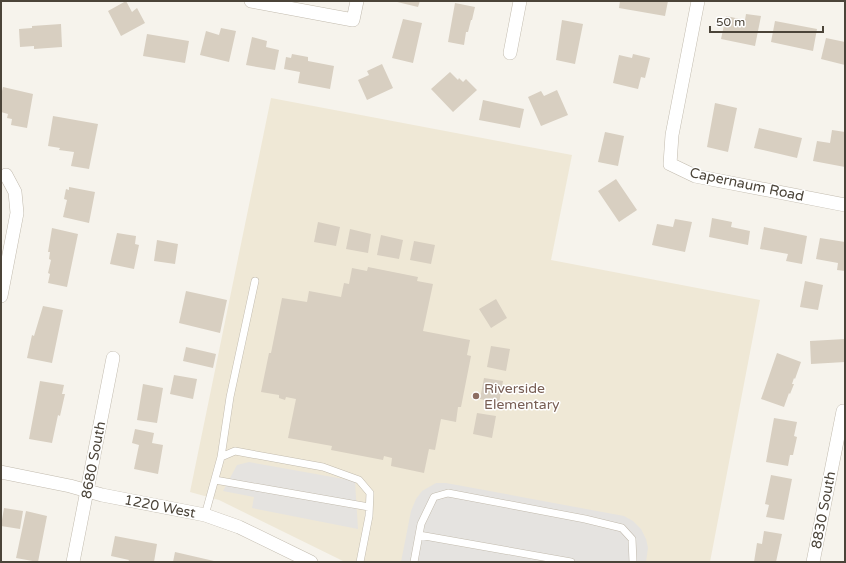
<svg xmlns="http://www.w3.org/2000/svg" width="846" height="563" viewBox="0 0 846 563" font-family="'Varela Round',sans-serif">
  <style>
    .education { fill: #efe8d6 }
    .parking { fill: #e5e3e0 }
    .building { fill: #d8cfc1 }
    .lines { fill: none; stroke-linecap: round; stroke-linejoin: round }
    .lane-casing { stroke: #c2bbae; stroke-width: 8 }
    .street-casing { stroke: #c2bbae; stroke-width: 14 }
    .lane { stroke: #fff; stroke-width: 7 }
    .street { stroke: #fff; stroke-width: 13 }
    .education-dot { fill: #8d6e63; stroke: #fff; stroke-width: 1.5 }
    .labels { text-anchor: middle; stroke-width: 3; stroke-linejoin: round; paint-order: stroke }
    .street-label { font-size: 14px; fill: #4b4439; stroke: #fff }
    .education-label { font-size: 14px; fill: #785e54; stroke: #fff; text-anchor: start }
  </style>
  <rect width="100%" height="100%" fill="#f6f3ec"/>
  <path class="education" d="M271,98L572,155L551,260L760,300L710,562H345L219,500L190,492Z"/>
  <path class="parking" d="M249,462L355,481L358,529L252,508L254,497L223,491L237,465Z
    M436,483H446L624,516L633,521L641,529L646,539L648,548L646,562H401L411,511L416,499L422,491Z"/>
  <path class="building" d="M126,1L132,12L137,8L145,23L121,36L108,11Z
    M393,1H420L418,7Z
    M620,1H668L665,16L619,8Z
    M455,3L475,7L472,20H471L468,32H466L464,45L448,42Z
    M746,14L761,16L755,46L721,39L726,16L745,20Z
    M403,19L422,23L413,63L392,58Z
    M562,20L583,24L575,64L556,60Z
    M775,21L817,29L813,51L771,42Z
    M61,24L62,47L34,49V46L20,47L19,29L32,28V26Z
    M221,28L236,31L229,62L200,55L206,31L219,35Z
    M147,34L189,41L185,63L143,56Z
    M252,37L267,41L266,47L279,50L275,70L246,65Z
    M826,38L845,42V65L821,59Z
    M292,54L308,57V61L334,66L330,89L298,83L300,72L284,69L286,57L291,58Z
    M633,54L650,58L645,78L641,77L638,89L613,83L619,55L632,58Z
    M382,64L393,88L367,100L358,80L369,75L367,71Z
    M450,72L458,80L459,78L463,82L466,79L477,90L453,112L431,89Z
    M3,87L33,94L27,128L11,125L12,119L7,118L8,114L1,112V95Z
    M557,90L568,115L541,126L528,97L541,91L544,96Z
    M483,100L524,109L520,128L479,120Z
    M715,103L737,108L728,152L707,147Z
    M53,116L98,124L89,169L71,166L74,152L59,150L60,148L48,146Z
    M759,128L802,138L797,158L754,148Z
    M832,130L845,132V167L813,161L817,141L830,143Z
    M605,132L624,136L618,166L598,162Z
    M616,179L637,210L619,222L598,191Z
    M69,187L95,192L89,223L63,217L67,200L64,199L66,189L69,190Z
    M712,218L732,222L731,227L750,231L748,245L709,237Z
    M675,219L692,222L685,252L652,245L657,224L673,227Z
    M318,222L340,227L336,246L314,242Z
    M764,227L807,236L802,264L786,261L788,254L760,249Z
    M52,228L78,234L67,287L48,283L50,274L48,273L51,260L49,259L50,252H48Z
    M350,229L371,234L368,253L346,249Z
    M117,233L136,236L135,244L139,245L134,269L110,264Z
    M381,235L403,240L399,259L377,255Z
    M820,238L845,242V271L837,270L838,263L816,259Z
    M157,240L178,244L175,264L154,261Z
    M414,241L435,245L431,264L410,260Z
    M368,267L418,277L417,281L433,284L423,331L470,340L467,355L471,356L461,407H458L456,422L441,419L435,450L429,449L424,473L391,466L392,458L384,456L383,460L331,450L332,446L288,438L296,399L286,397L285,400L279,398V395L261,392L269,353H271L282,298L307,302L309,291L341,297L344,283L349,284L352,268L367,271Z
    M805,281L823,285L818,310L800,307Z
    M186,291L227,300L220,333L179,323Z
    M496,299L507,318L491,328L479,309Z
    M43,306L63,310L52,363L27,358L32,335L34,336Z
    M845,339V362L811,364L810,341Z
    M491,346L510,349L506,371L487,367Z
    M186,347L216,354L213,368L183,361Z
    M777,353L801,362L795,379L794,378L792,384H794L790,394L789,393L784,407L761,399Z
    M174,375L197,379L193,399L170,394Z
    M484,378L503,381L499,403L480,399Z
    M40,381L64,385L62,394H65L60,416L58,415L52,443L29,439Z
    M143,384L163,388L157,423L137,420Z
    M477,413L496,416L492,438L473,434Z
    M774,418L797,422L794,436L797,437L793,455H790L788,466L766,462Z
    M135,429L154,433L152,443L163,445L158,474L134,469L139,445L132,443Z
    M771,475L792,479L784,520L766,517L769,505L765,504Z
    M4,508L23,511L20,529L1,526Z
    M26,511L47,516L38,562L16,558Z
    M764,531L782,534L776,562H754L757,543L762,544Z
    M115,536L157,544L154,562H128L129,560L111,556Z
    M175,552L214,561L213,562H173Z"/>
  <g class="lines">
    <g class="lane-casing">
      <path id="lane" d="M221,457L230,397L255,281
        M215,480L369,507
        M205,515L221,457L235,451L323,467L359,480L370,493L369,516L360,562
        M419,535L571,562
        M414,562L421,524L434,497L448,493L585,519L622,528L632,539L633,562"/>
    </g>
    <g class="street-casing">
      <path id="street" d="M251,1L353,20L357,1
        M698,1L672,135L670,164L695,176L845,205
        M510,53L520,1
        M1,296L17,213L15,192L6,175
        M1,472L70,486L102,495L205,515L239,527L311,562
        M73,562L113,358
        M813,562L843,411"/>
    </g>
    <use href="#lane" class="lane"/>
    <use href="#street" class="street"/>
  </g>
  <circle class="education-dot" cx="476" cy="396" r="4"/>
  <g class="labels">
    <g class="street-label">
      <text transform="translate(747 184) rotate(12)" y="5">Capernaum Road</text>
      <text transform="translate(93 460) rotate(-79)" y="5">8680 South</text>
      <text transform="translate(160 506) rotate(11)" y="5">1220 West</text>
      <text transform="translate(823 510) rotate(-79)" y="5">8830 South</text>
    </g>
    <g class="education-label">
      <text x="484" y="393">Riverside<tspan x="484" dy="16">Elementary</tspan></text>
    </g>
  </g>
  <rect width="846" height="563" fill="none" stroke="#4b4439" stroke-width="4"/>
  <path d="M710 26v6h113v-6" fill="none" stroke="#4b4439" stroke-width="2"/>
  <text x="716" y="26" font-size="12" fill="#4b4439" stroke="#ffffff" stroke-width="3" paint-order="stroke">50 m</text>
</svg>
